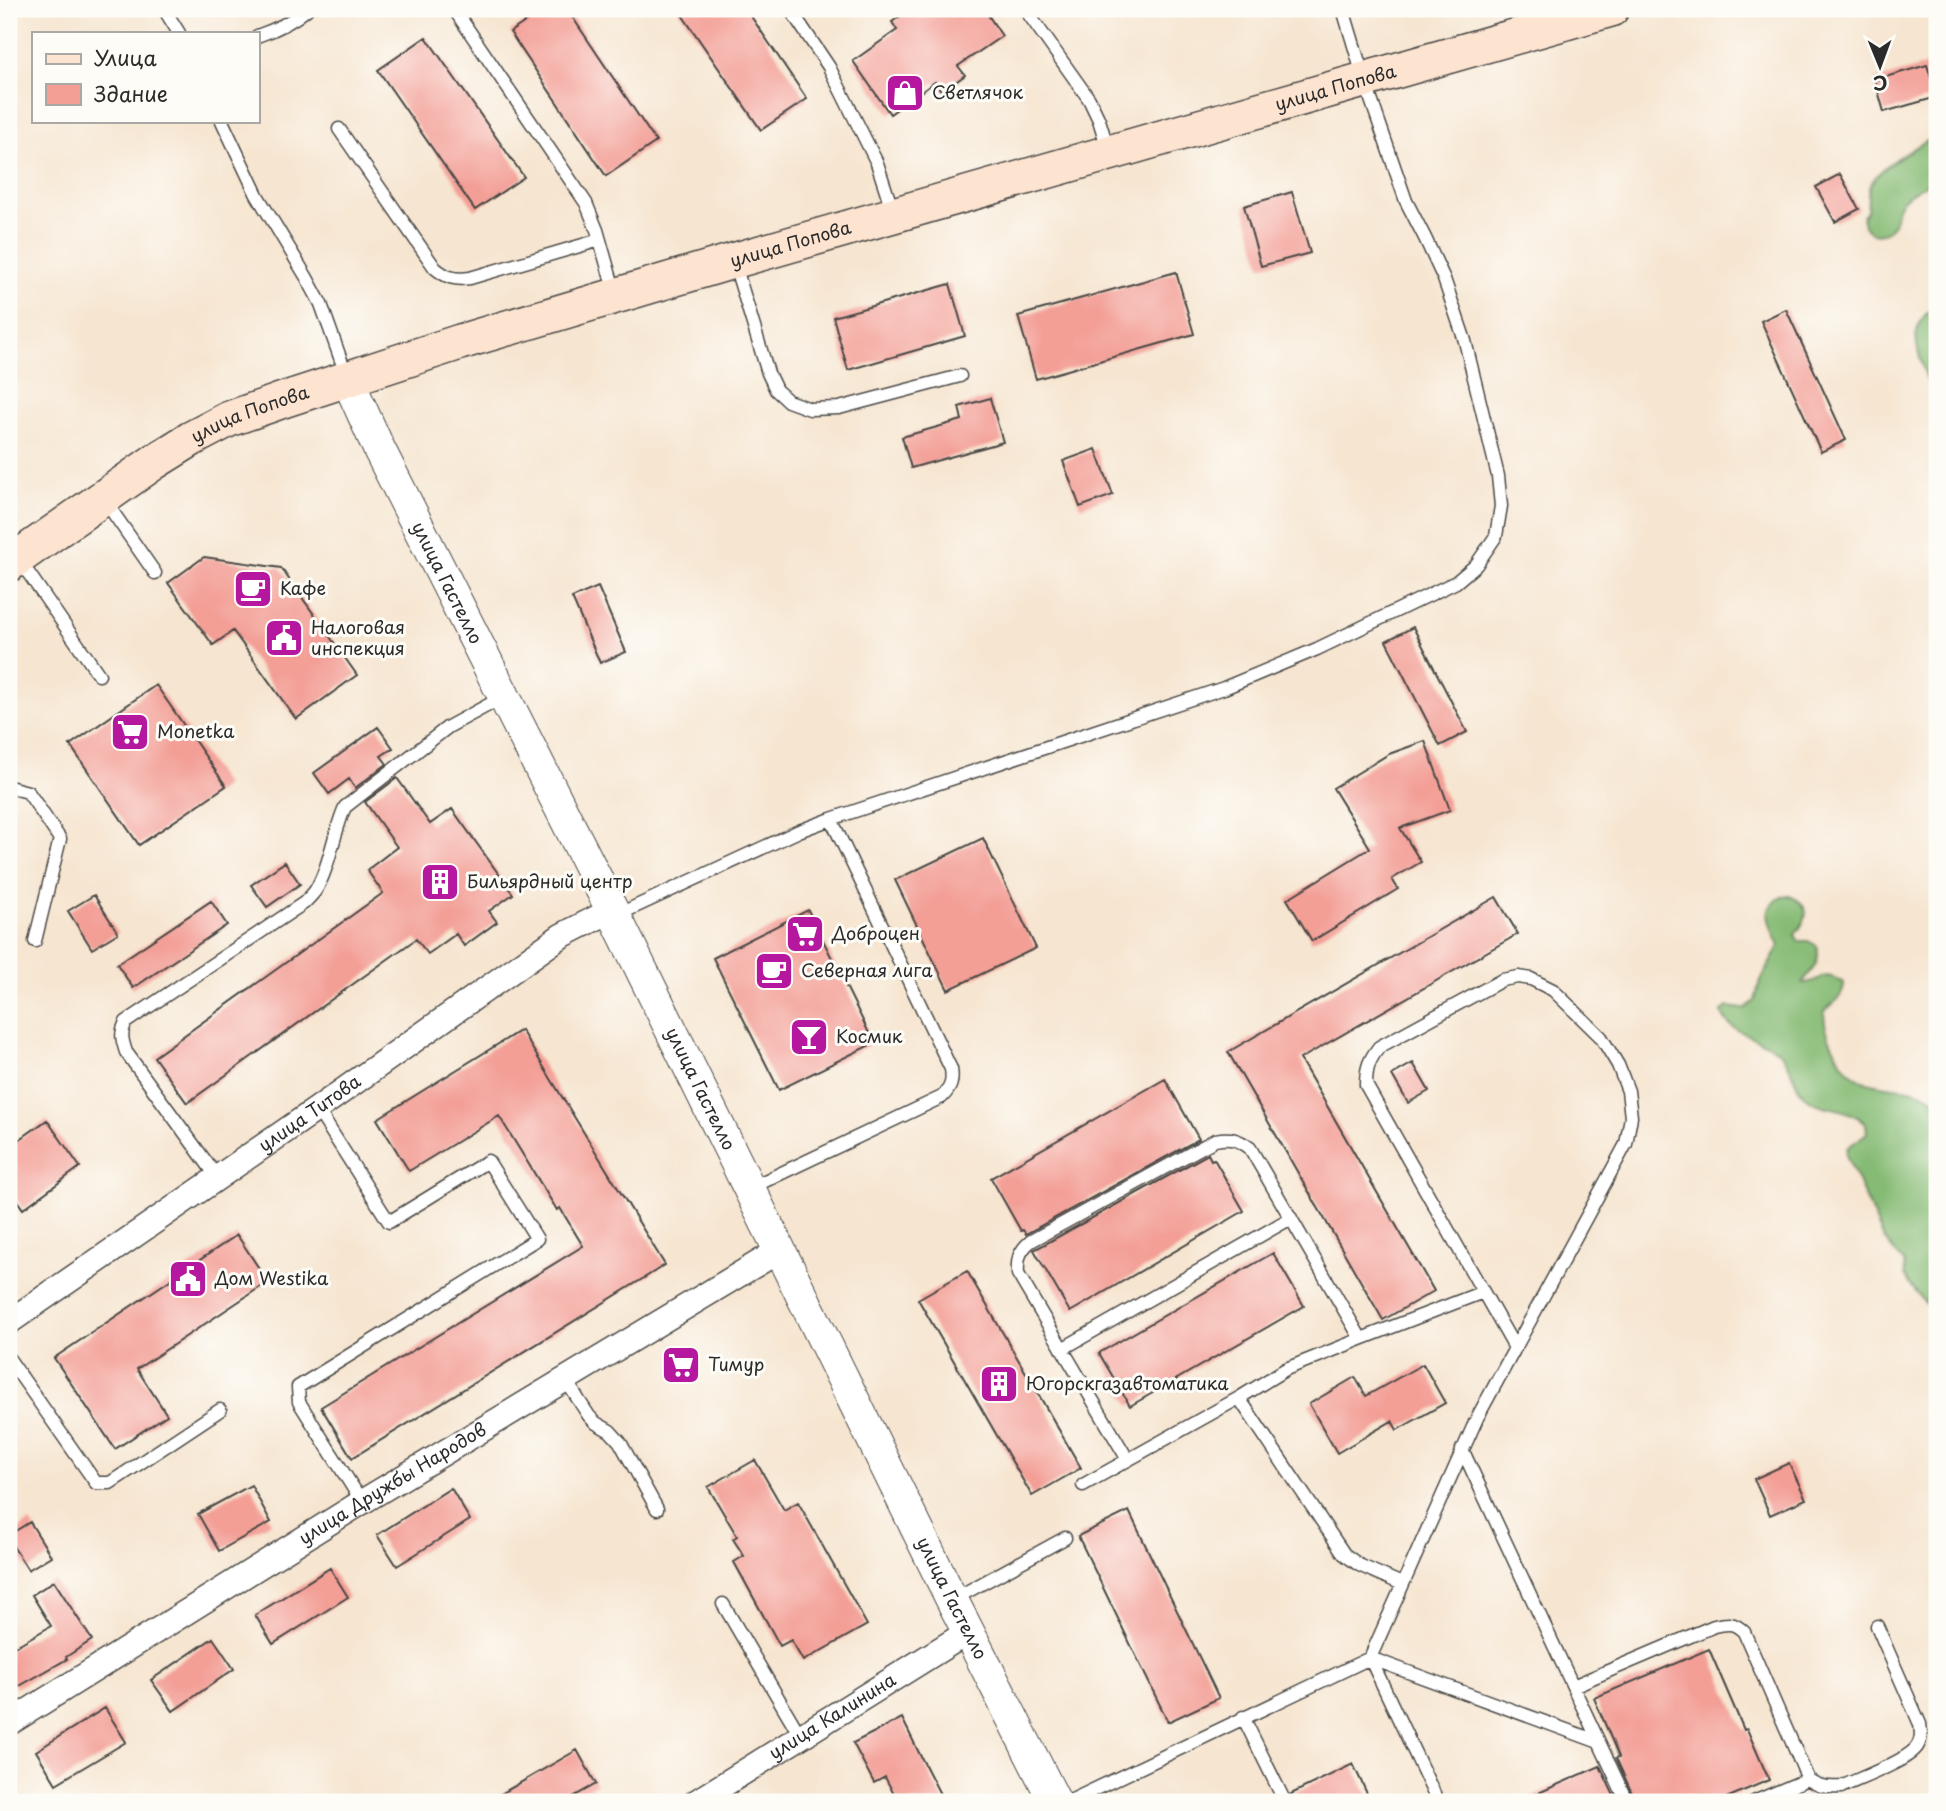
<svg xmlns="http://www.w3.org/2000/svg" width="1946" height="1811" viewBox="0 0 1946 1811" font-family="'Playpen Sans',sans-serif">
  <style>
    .forest { fill: #86bb75; stroke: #587350; stroke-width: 2 }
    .building { fill: #f39f96 }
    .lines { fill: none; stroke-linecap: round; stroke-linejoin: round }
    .service-casing { stroke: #494744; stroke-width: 15 }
    .minor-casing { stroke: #494744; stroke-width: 27 }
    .tertiary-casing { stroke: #494744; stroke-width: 34 }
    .secondary-casing { stroke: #494744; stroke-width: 38 }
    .service { stroke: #fff; stroke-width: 12 }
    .minor { stroke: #fff; stroke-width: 24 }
    .tertiary { stroke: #fff; stroke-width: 32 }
    .secondary { stroke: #fde4d1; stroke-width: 35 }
    .labels { text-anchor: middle; stroke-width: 6; stroke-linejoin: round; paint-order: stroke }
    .street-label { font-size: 18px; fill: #2b2b2b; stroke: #fdfcf7 }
    .poi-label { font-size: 18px; fill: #2b2b2b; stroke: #fdfcf7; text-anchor: start }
  </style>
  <rect width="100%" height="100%" fill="#fdfcf7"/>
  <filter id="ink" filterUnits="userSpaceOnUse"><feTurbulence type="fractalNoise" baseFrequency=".0143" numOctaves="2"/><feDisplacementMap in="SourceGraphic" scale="14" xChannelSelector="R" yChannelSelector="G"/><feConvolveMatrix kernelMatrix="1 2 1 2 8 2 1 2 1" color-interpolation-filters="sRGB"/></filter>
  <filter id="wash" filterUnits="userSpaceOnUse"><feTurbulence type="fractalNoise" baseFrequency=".00686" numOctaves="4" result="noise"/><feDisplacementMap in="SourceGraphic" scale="28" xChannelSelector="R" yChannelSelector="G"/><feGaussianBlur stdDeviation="1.57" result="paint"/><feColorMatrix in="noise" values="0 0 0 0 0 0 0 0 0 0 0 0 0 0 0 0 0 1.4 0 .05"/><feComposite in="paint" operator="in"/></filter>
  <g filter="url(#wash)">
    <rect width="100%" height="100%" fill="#f6e5d0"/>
    <path class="forest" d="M1937,135V178C1926,185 1904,194 1898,207C1894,216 1898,224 1887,231C1877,237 1863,233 1863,220C1863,210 1864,220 1867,210C1869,201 1866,192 1871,183C1884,163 1916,147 1937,135Z
      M1937,305V403C1930,388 1913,347 1917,332C1919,320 1928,311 1937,305Z
      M1787,895C1811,904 1810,917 1795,934L1798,941H1808L1817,946C1821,964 1812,969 1802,983C1822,983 1819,968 1844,983C1844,999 1832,1002 1824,1013C1824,1029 1830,1040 1837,1054C1862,1103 1906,1074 1937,1102V1318L1909,1283L1905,1275L1904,1263L1884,1239L1846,1155L1847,1148L1867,1133L1866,1124C1847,1105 1826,1112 1807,1098C1794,1088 1792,1063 1779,1051C1764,1039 1725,1032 1722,1012L1727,1007L1745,1009L1755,1001L1759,984L1779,946C1770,925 1757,906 1787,895Z"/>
    <g id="blocks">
      <path class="building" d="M545,9H567L656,142L606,176L510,32Z
        M678,9H746L807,99L761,130Z
        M910,9H984L1002,36L958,66L965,75L942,92L935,82L890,114L853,61L897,30L892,22Z
        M426,37L524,177L475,210L378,70Z
        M1927,65L1937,97L1884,112L1875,80Z
        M1840,174L1859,209L1835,222L1816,187Z
        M1292,192L1310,253L1261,266L1244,206Z
        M1176,272L1194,334L1036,379L1018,316Z
        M950,284L965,336L848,370L833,317Z
        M1786,309L1846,440L1821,452L1761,321Z
        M990,398L1003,442L911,468L902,437L962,420L959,407Z
        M1096,449L1113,495L1080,507L1063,461Z
        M204,557L281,568L357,675L296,719L233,631L213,645L168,583Z
        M598,587L626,652L600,663L572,598Z
        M1413,627L1467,732L1440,746L1386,641Z
        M156,685L226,786L139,845L70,745Z
        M378,727L393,748L381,756L387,764L355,788L349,779L329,794L314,773Z
        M1425,741L1450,810L1400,828L1421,862L1392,879L1398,889L1312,941L1287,899L1370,848L1333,788L1389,754Z
        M397,778L430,824L452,809L513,894L489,911L497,922L464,946L456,934L428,954L416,939L187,1103L154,1057L383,893L367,870L397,847L365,802Z
        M983,838L1036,948L948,990L895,880Z
        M285,862L300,884L267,907L251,885Z
        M94,895L118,933L92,949L68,911Z
        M1496,897L1518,934L1300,1059L1434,1291L1383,1320L1228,1052Z
        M211,901L227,925L133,988L117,964Z
        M808,910L874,1043L779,1090L713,958Z
        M521,1030L665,1265L352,1458L321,1407L583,1246L560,1208L557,1210L499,1116L409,1171L377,1119Z
        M1413,1063L1429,1091L1408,1103L1392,1075Z
        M1165,1079L1199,1139L1026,1234L1023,1230L1021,1231L991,1178Z
        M47,1120L80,1167L23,1209L9,1189V1147Z
        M1208,1154L1211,1160L1214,1159L1244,1211L1070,1312L1034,1250Z
        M237,1235L268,1282L137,1369L167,1415L115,1449L54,1358Z
        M1273,1253L1304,1306L1130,1406L1099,1353Z
        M967,1271L1081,1468L1032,1496L918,1299Z
        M1423,1364L1445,1403L1397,1430L1392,1421L1337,1453L1309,1404L1355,1377L1366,1396Z
        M755,1460L784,1510L798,1502L867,1625L803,1661L791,1640L780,1646L734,1562L744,1556L733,1539L737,1536L708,1487Z
        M1789,1463L1806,1499L1770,1515L1754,1479Z
        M251,1485L271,1522L219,1551L198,1514Z
        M451,1488L470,1520L397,1566L377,1535Z
        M1129,1511L1219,1698L1168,1722L1078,1536Z
        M30,1522L51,1556L28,1570L9,1540V1535Z
        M330,1568L348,1597L273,1644L255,1615Z
        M54,1581L92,1640L66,1657L67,1659L16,1688L9,1676V1650L51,1626L32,1595Z
        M213,1638L234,1669L173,1711L151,1680Z
        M1709,1649L1744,1730L1747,1729L1769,1780L1717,1802H1636L1616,1758L1619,1757L1594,1698Z
        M105,1708L126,1742L56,1784L36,1751Z
        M902,1718L922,1759L944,1802H898L885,1777L874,1783L853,1743Z
        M577,1750L596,1784L564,1802H487Z
        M1353,1764L1371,1802H1294L1291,1794Z
        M1600,1766L1617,1802H1518Z"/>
    </g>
  </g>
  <g filter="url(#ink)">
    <use href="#blocks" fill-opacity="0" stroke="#494744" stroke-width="2"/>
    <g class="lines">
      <g class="service-casing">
        <path id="service" d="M164,9L179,33
          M454,9L586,203L597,230L615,293
          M790,9L829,67L877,163L893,212
          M1025,9L1089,99L1099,120L1109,152
          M257,36C275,30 293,21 307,9
          M222,121L257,195L307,278L321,304L347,377
          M339,129L435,268C447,278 455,280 470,278L600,240
          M734,262L768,373L776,390L788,401L810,409L839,408L960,376
          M105,501L155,573
          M20,561L99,675
          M9,787L28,792L60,839L35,941
          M831,819L1224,688L1317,649L1456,582L1476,565L1496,536L1501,506L1498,476L1465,341L1444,279L1425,238L1406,201L1364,79L1343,9
          M615,916L799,831L831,819L951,1069C953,1081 951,1088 942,1097L750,1188
          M317,1109L389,1222L488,1161L537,1239L298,1387L299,1402L362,1502
          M217,1177L126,1052C122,1040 120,1033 126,1022L304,903C308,899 312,895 315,891C329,870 334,831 345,807L448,727L503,697
          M1062,1349L1291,1218
          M9,1359L96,1483H110L220,1410
          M565,1379L589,1416L596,1423L610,1431L620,1442L657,1509
          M1239,1398L1286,1369L1361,1339
          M1462,1449L1627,1802
          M1128,1460L1018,1274C1017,1259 1019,1251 1031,1241L1215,1140C1230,1137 1238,1139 1250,1148L1361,1339L1483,1292
          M1083,1485L1239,1398L1344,1554L1359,1565L1402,1584
          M952,1600L1065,1538
          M723,1604L801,1737
          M1573,1686L1714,1626C1728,1623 1734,1622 1744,1632L1808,1779L1754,1802
          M1243,1717L1285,1802
          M1808,1779C1819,1787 1827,1788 1841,1787C1858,1779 1911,1760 1918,1745C1922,1738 1921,1732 1920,1724L1877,1626
          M1068,1802L1370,1658L1477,1418L1606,1181L1626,1144L1631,1117L1628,1091L1618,1065L1601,1037L1553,990L1531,979L1518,977L1502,980L1379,1047C1369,1060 1366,1068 1366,1085L1515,1348
          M1438,1802L1370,1658L1599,1742"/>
      </g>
      <g class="minor-casing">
        <g id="minor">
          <path id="s1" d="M9,1322L317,1109L561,936L612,910"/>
          <path id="s2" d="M9,1723L362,1502L780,1250"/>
          <path id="s3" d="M696,1802L968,1632"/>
        </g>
      </g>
      <g class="tertiary-casing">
        <g id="tertiary">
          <path id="s4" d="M347,378L379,449L612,910L952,1600L1055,1802"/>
        </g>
      </g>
      <g class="secondary-casing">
        <g id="secondary">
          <path id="s5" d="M9,564L154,462L191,439L229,419L286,399L460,342L733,261L1611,9"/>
        </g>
      </g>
      <use href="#service" class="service"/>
      <use href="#minor" class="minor"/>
      <use href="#tertiary" class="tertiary"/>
      <use href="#secondary" class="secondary"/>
    </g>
  </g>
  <defs>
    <g id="shop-square" transform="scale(2.0125)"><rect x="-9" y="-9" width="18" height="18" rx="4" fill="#b5179e" stroke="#fdfcf7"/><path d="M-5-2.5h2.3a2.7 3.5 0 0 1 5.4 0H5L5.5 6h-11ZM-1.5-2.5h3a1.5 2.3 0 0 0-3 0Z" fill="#fff"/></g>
    <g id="cafe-square" transform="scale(2.0125)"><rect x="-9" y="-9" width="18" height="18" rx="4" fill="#b5179e" stroke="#fdfcf7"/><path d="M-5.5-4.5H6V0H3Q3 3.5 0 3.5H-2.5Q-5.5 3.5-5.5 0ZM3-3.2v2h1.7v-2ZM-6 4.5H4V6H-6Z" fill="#fff"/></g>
    <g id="civic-square" transform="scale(2.0125)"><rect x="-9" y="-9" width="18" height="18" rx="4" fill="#b5179e" stroke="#fdfcf7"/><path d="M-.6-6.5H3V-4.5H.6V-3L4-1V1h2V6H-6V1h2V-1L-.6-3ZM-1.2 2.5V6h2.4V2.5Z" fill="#fff"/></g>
    <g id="supermarket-square" transform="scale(2.0125)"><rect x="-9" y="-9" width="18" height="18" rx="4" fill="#b5179e" stroke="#fdfcf7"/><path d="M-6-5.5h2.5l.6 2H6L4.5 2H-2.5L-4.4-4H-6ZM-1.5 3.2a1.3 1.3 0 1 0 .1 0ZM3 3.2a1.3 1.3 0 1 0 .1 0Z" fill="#fff"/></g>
    <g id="building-square" transform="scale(2.0125)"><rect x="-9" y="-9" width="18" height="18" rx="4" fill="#b5179e" stroke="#fdfcf7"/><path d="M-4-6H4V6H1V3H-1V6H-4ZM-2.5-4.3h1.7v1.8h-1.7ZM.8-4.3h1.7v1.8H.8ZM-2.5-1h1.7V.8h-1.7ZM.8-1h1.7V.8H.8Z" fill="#fff"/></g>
    <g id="bar-square" transform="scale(2.0125)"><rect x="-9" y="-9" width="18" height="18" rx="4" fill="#b5179e" stroke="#fdfcf7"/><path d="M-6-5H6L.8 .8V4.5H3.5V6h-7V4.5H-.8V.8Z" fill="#fff"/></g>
  </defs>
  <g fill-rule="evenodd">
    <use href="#shop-square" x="905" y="93"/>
    <use href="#cafe-square" x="253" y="589"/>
    <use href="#civic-square" x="284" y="638"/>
    <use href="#supermarket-square" x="130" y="732"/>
    <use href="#building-square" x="440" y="882"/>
    <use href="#supermarket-square" x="805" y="934"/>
    <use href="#cafe-square" x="774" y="971"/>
    <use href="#bar-square" x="809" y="1037"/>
    <use href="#civic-square" x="188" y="1279"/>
    <use href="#supermarket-square" x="681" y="1365"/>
    <use href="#building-square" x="999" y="1384"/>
  </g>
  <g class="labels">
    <g class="street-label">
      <text dy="6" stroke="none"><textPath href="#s5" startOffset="1419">улица Попова</textPath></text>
      <text dy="6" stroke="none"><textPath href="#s5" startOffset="852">улица Попова</textPath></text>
      <text dy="6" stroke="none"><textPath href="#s5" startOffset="285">улица Попова</textPath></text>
      <text dy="6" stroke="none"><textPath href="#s4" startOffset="228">улица Гастелло</textPath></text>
      <text dy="6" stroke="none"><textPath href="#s4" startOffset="794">улица Гастелло</textPath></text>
      <text dy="6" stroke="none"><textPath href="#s1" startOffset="366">улица Титова</textPath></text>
      <text dy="6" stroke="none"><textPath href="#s2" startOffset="452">улица Дружбы Народов</textPath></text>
      <text dy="6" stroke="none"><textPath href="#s4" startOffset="1362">улица Гастелло</textPath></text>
      <text dy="6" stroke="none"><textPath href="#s3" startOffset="161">улица Калинина</textPath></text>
    </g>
    <g class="poi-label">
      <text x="932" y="99">Светлячок</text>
      <text x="280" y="595">Кафе</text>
      <text x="311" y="634">Налоговая<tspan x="311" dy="21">инспекция</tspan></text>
      <text x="157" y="738">Monetka</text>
      <text x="467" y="888">Бильярдный центр</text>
      <text x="832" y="940">Доброцен</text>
      <text x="801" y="977">Северная лига</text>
      <text x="836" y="1043">Космик</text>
      <text x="215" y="1285">Дом Westika</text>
      <text x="708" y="1371">Тимур</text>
      <text x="1026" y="1390">Югорскгазавтоматика</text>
    </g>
  </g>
  <rect width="1946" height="1811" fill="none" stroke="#fdfcf7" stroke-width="35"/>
  <rect x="32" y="32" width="228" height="91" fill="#fdfcf7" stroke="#a9a8a5" stroke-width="2"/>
  <rect x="46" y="54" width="35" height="10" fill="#fde4d1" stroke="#a9a8a5" stroke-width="2"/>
  <text x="94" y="66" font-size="21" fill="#2b2b2b">Улица</text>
  <rect x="46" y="84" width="35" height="21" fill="#f39f96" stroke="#a9a8a5" stroke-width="2"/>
  <text x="94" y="102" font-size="21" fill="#2b2b2b">Здание</text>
  <g transform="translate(1880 66) rotate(179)" stroke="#fdfcf7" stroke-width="5" paint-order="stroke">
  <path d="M0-5L12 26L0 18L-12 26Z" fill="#2b2b2b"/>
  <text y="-10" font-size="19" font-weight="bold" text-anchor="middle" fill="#2b2b2b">С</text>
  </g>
</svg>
